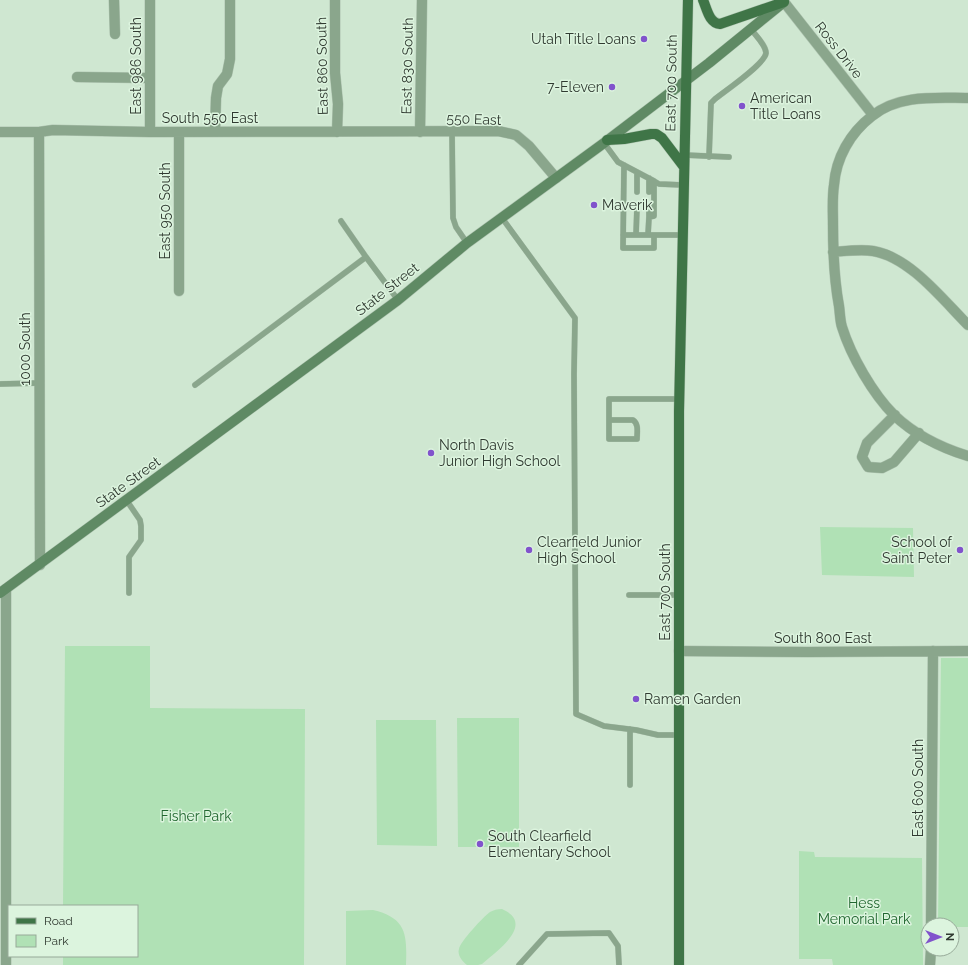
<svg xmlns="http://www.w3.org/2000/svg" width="968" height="965" viewBox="0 0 968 965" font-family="Raleway,sans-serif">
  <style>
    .green { fill: #b0e1b5 }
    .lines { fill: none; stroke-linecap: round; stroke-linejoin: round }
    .lane-casing { stroke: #afc4b1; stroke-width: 6 }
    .street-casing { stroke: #afc4b1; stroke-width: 11 }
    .secondary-casing { stroke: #afc4b1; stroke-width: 11 }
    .primary-casing { stroke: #afc4b1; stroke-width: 11 }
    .lane { stroke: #8aa68c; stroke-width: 5.5 }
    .street { stroke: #8aa68c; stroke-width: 10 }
    .secondary { stroke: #5f8a64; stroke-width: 10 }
    .primary { stroke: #3f7547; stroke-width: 10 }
    .poi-dot { fill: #8153cc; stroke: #dcf4de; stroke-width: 1.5 }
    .labels { text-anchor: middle; stroke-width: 3; stroke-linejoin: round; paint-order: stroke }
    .poi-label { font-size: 14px; fill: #303a31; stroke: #dcf4de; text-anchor: start }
    .street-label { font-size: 14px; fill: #303a31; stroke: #dcf4de }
    .park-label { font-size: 14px; fill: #216730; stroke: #dcf4de }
  </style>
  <rect width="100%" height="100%" fill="#cfe7d1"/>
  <path class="green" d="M820,527L913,528L914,577L822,575Z
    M65,646H150V708L305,709L304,965H63V956H137V906H63Z
    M941,658H968V927H952V925H938Z
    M457,718H519V847H458Z
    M376,720H436L437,846L377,845Z
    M799,851L814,852L815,857L922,858L923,965H833L832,959H799Z
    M502,909C536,924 497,951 482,964L478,965H467C462,961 457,955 459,949C460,942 484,916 490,912C494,910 497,909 502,909Z
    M373,910C407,918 407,935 406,965H346V911Z"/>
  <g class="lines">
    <g class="lane-casing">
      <path id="lane" d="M452,132L453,218L456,227L467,243
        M604,143L618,162L654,181L659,184L683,185
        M684,155L729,157
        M709,157L711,103L715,99C725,91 765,64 766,53C766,45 755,35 751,29
        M624,165L623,248H654V235
        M637,192V172
        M649,192V178
        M649,217V206
        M502,218L575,318L574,374L576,714L604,726L636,730L658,735H678
        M623,235H682
        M636,235L637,207
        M648,235L649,217L654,216V181
        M366,257L398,300
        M0,384L39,383
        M195,385L366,257L341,221
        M609,420H633C639,424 637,432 637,439H609V399H679
        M127,501L140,520L141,526V540L129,557V593
        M629,595H678
        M630,729V785
        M519,965L547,934L609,933L618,946L619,965"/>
    </g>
    <g class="street-casing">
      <path id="street" d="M114,0L115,34
        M150,0V132
        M335,0V73L338,104L337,132
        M784,2L873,115
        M77,77L150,78
        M968,98C936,98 899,94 872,116C850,133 836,158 834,185C832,198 833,212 833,225C833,252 834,279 839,306C840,313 840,321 842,327C851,356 873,394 894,415C914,434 942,448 968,456
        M0,132H39L53,130L150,132L498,131L516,135L529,146L556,178
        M39,132L40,565
        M215,132L216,98L218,86L227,74L230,59V0
        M420,132L422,0
        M833,252C846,251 861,249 873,251C910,257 943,300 968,325
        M179,291V132
        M895,415L867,443L862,457L868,467L882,468L894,462L919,433
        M6,589V965
        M679,651L808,652L968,651
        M931,925L933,651
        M930,965L931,949"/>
    </g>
    <g class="secondary-casing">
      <path id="secondary" d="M0,593L398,300L467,243L604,143L709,63L784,2"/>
    </g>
    <g class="primary-casing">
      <path id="primary" d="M703,0C707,9 709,23 720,24L784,2
        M607,140L624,139L651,134H656L662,138L684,167
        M679,965V411L688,0"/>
    </g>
    <use href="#lane" class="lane"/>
    <use href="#street" class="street"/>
    <use href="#secondary" class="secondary"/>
    <use href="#primary" class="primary"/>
  </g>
  <g class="poi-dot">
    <circle cx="644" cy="39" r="4"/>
    <circle cx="612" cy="87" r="4"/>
    <circle cx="742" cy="106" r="4"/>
    <circle cx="594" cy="205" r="4"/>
    <circle cx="431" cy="453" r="4"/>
    <circle cx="529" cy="550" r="4"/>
    <circle cx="960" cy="550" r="4"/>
    <circle cx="636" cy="699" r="4"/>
    <circle cx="480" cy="844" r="4"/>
  </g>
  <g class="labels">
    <g class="poi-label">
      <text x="636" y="44" text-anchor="end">Utah Title Loans</text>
      <text x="604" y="92" text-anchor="end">7-Eleven</text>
      <text x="750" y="103">American<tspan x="750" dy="16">Title Loans</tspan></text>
      <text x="602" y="210">Maverik</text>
      <text x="439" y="450">North Davis<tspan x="439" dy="16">Junior High School</tspan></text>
      <text x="537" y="547">Clearfield Junior<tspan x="537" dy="16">High School</tspan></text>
      <text x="952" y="547" text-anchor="end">School of<tspan x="952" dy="16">Saint Peter</tspan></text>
      <text x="644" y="704">Ramen Garden</text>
      <text x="488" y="841">South Clearfield<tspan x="488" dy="16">Elementary School</tspan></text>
    </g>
    <g class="street-label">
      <text transform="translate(839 50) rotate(52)" y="5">Ross Drive</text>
      <text transform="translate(136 66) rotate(-90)" y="5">East 986 South</text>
      <text transform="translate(322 66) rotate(-91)" y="5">East 860 South</text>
      <text transform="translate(407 66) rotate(-89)" y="5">East 830 South</text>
      <text transform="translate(671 83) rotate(-89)" y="5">East 700 South</text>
      <text x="210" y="123">South 550 East</text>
      <text transform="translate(474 119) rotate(2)" y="5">550 East</text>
      <text transform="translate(165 211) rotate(-90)" y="5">East 950 South</text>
      <text transform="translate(387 289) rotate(-38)" y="5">State Street</text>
      <text transform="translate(25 349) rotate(-90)" y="5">1000 South</text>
      <text transform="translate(128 482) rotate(-36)" y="5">State Street</text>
      <text transform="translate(665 592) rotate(-90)" y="5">East 700 South</text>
      <text x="823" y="643">South 800 East</text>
      <text transform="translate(918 788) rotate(-90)" y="5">East 600 South</text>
    </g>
    <g class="park-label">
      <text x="196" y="821">Fisher Park</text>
      <text x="864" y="908">Hess<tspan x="864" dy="16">Memorial Park</tspan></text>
    </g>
  </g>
  <rect x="8" y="905" width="130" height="52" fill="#dcf4de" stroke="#97aa99"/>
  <rect x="16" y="918" width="20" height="6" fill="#3f7547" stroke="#97aa99"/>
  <text x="44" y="925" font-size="12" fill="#303a31">Road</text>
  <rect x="16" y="935" width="20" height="12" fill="#b0e1b5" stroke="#97aa99"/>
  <text x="44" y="945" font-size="12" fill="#303a31">Park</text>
  <g transform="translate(940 937) rotate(90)"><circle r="19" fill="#dcf4de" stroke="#97aa99"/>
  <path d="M0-3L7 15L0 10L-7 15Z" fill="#8153cc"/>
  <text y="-6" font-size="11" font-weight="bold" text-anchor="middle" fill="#303a31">N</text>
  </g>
</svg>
